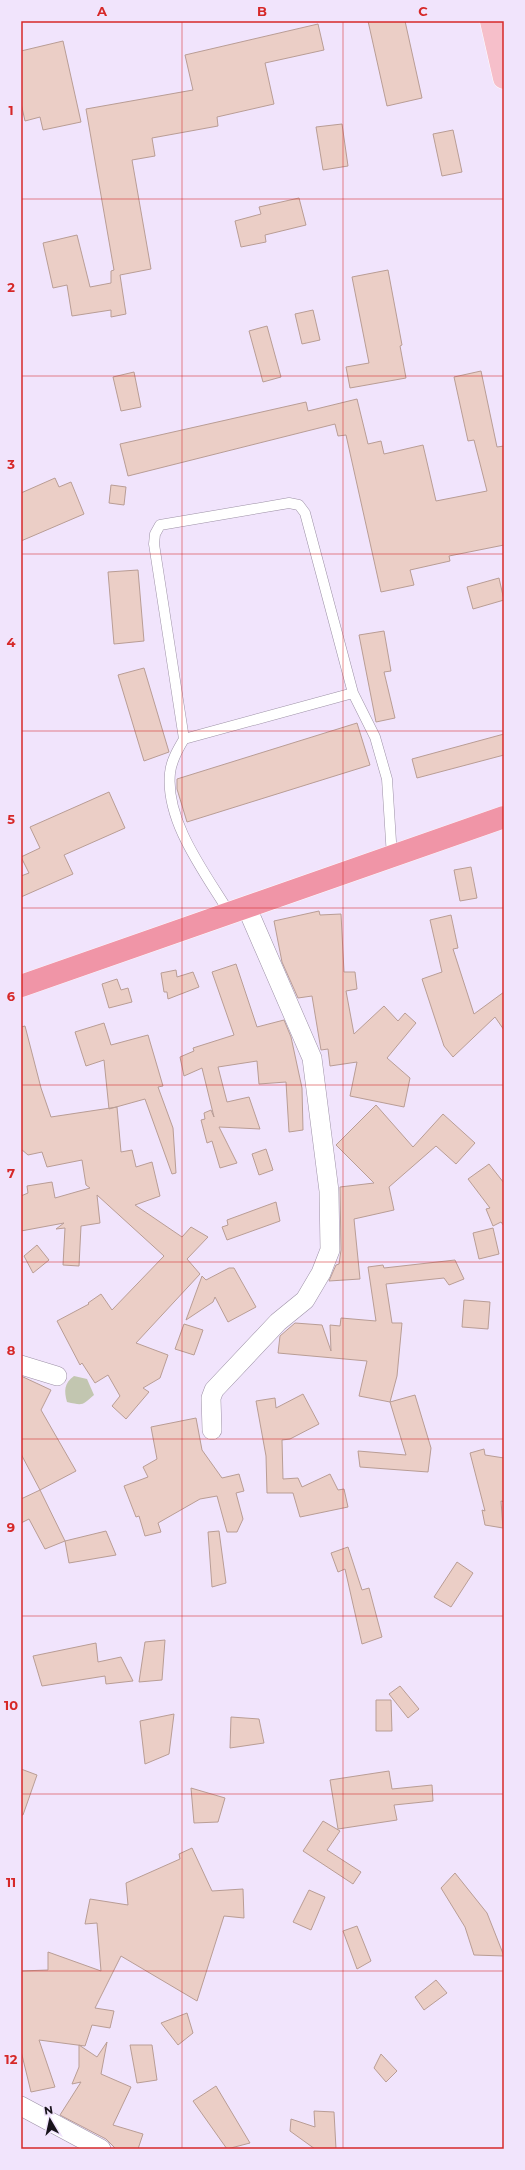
<svg xmlns="http://www.w3.org/2000/svg" width="525" height="2170" viewBox="0 0 525 2170" font-family="Montserrat,sans-serif">
  <style>
    .green { fill: #c2c6b0 }
    .building { fill: #ebcec6; stroke: #b99d95 }
    .lines { fill: none; stroke-linecap: round; stroke-linejoin: round }
    .lane-casing { stroke: #9d91a6; stroke-width: 11 }
    .street-casing { stroke: #9d91a6; stroke-width: 20 }
    .primary-casing { stroke: #fff; stroke-width: 23 }
    .highway-casing { stroke: #fff; stroke-width: 23 }
    .lane { stroke: #fff; stroke-width: 10 }
    .street { stroke: #fff; stroke-width: 19 }
    .primary { stroke: #f6bfca; stroke-width: 22 }
    .highway { stroke: #f095a7; stroke-width: 22 }
    .grid { fill: none; stroke: #d62828; stroke-width: 1; stroke-opacity: 0.55 }
    .neatline { fill: none; stroke: #d62828; stroke-width: 1.5 }
    .grid-label { font-size: 13px; text-anchor: middle; font-weight: bold; fill: #d62828 }
  </style>
  <rect width="100%" height="100%" fill="#f1e4fc"/>
  <path class="green" d="M74,1376L87,1379L94,1395C82,1405 84,1406 67,1402C64,1391 64,1383 74,1376Z"/>
  <path class="building" d="M368,21H405L422,98L387,106Z
    M318,24L324,50L265,63L274,104L217,117L218,126L152,138L155,156L132,160L151,269L120,275L126,314L111,317V310L72,316L67,285L53,288L43,243L77,235L90,287L111,283V271L114,270L86,109L193,90L185,55Z
    M63,41L81,122L43,130L40,117L25,121L21,103V51Z
    M342,124L348,166L323,170L316,127Z
    M453,130L462,172L442,176L433,134Z
    M299,198L306,225L265,235L266,242L241,247L235,221L261,214L259,207Z
    M388,270L402,345L400,346L406,378L350,388L346,367L369,363L352,277Z
    M313,310L320,340L302,344L295,314Z
    M267,326L281,377L263,382L249,331Z
    M481,371L497,447L504,446V545L449,556L450,561L410,570L414,585L381,592L346,435L338,436L335,424L128,476L120,444L306,402L308,411L357,399L368,444L381,441L384,454L423,445L436,501L487,491L474,440L468,441L454,377Z
    M134,372L141,407L121,411L113,377Z
    M55,478L59,487L71,482L84,514L21,541V493Z
    M111,485L126,487L124,505L109,503Z
    M138,570L144,641L114,644L108,572Z
    M499,578L504,600L473,609L467,587Z
    M384,631L391,671L384,672L395,718L376,722L359,635Z
    M144,668L169,752L144,761L118,675Z
    M357,723L370,765L187,822L177,789V779Z
    M504,734V755L417,778L412,759Z
    M109,792L125,828L64,855L73,874L21,897V876L29,873L21,857L40,848L30,827Z
    M471,867L477,898L460,901L454,870Z
    M319,911L320,915L341,914L344,972H355L357,989L346,991L354,1034L384,1006L398,1021L405,1013L416,1023L387,1058L410,1078L404,1107L350,1096L357,1062L330,1066L328,1049L321,1050L312,996L298,998L282,962L274,921Z
    M451,915L458,948L453,949L474,1014L504,992V1030L495,1017L453,1057L444,1046L422,979L442,972L430,920Z
    M236,964L257,1027L284,1020L291,1037L302,1088L303,1130L289,1132L286,1082L259,1084L257,1061L218,1067L227,1102L249,1097L260,1129L219,1127L237,1163L220,1168L212,1141L207,1143L201,1120L205,1119L204,1113L211,1110L214,1117L202,1068L184,1076L180,1057L194,1051L193,1048L234,1035L212,972Z
    M176,970L177,977L193,972L199,987L168,999L167,992H164L161,973Z
    M117,979L121,990L128,988L132,1002L109,1008L102,984Z
    M104,1023L111,1045L148,1035L163,1086L158,1087L173,1128L176,1173L172,1174L145,1099L109,1109L104,1060L86,1066L75,1032Z
    M25,1026L41,1088L51,1117L117,1107L121,1152L132,1150L136,1167L152,1162L160,1196L135,1205L182,1237L191,1227L208,1237L187,1259L200,1274L136,1343L168,1355L160,1378L143,1388L149,1392L126,1419L112,1406L120,1396L108,1375L95,1383L82,1363L80,1365L57,1321L89,1304L88,1303L101,1294L112,1310L164,1256L97,1195L100,1223L81,1226L79,1266L63,1265L65,1228L56,1229L64,1223L21,1231V1196L28,1193L27,1186L52,1182L55,1198L90,1188L86,1185L82,1160L47,1167L42,1152L28,1155L21,1149V1027Z
    M376,1105L413,1147L443,1114L475,1143L456,1164L436,1146L389,1187L394,1210L354,1219L360,1279L329,1281L336,1265L339,1264L341,1250L340,1187L374,1183L336,1145Z
    M266,1149L273,1170L259,1175L252,1154Z
    M489,1164L504,1183V1226L501,1222L493,1226L486,1209L490,1208L468,1179Z
    M276,1202L280,1221L227,1240L222,1227L228,1225L227,1220Z
    M493,1228L499,1254L479,1259L473,1233Z
    M37,1245L49,1260L33,1273L24,1256Z
    M455,1260L464,1279L449,1285L444,1278L386,1284L392,1323H402L397,1376L390,1402L359,1396L367,1361L278,1353L280,1336L295,1323L322,1325L331,1351L330,1325L340,1326L341,1318L376,1321L368,1267L383,1265L384,1268Z
    M229,1268H234L256,1307L228,1322L215,1297L213,1302L186,1320L202,1276L206,1280Z
    M464,1300L490,1302L488,1329L462,1327Z
    M184,1324L203,1330L194,1355L175,1349Z
    M21,1376L51,1390L41,1410L76,1471L40,1490L21,1454Z
    M303,1394L319,1424L290,1439L282,1440L283,1479L298,1478L302,1487L330,1474L338,1490L344,1489L348,1507L300,1517L293,1493H267L266,1456L256,1401L275,1398L276,1408Z
    M415,1395L431,1448L428,1472L360,1467L358,1451L406,1455L390,1402Z
    M196,1418L202,1450L222,1478L239,1474L244,1491L236,1493L243,1519L237,1532H227L217,1496L200,1499L158,1523L161,1532L145,1536L139,1516L136,1517L124,1486L148,1477L143,1467L157,1459L151,1427Z
    M484,1449L485,1455L504,1458V1502L501,1501L503,1528L485,1525L482,1510L485,1511L470,1453Z
    M40,1490L65,1541L45,1549L29,1519L21,1523V1499Z
    M106,1531L116,1555L69,1563L65,1541Z
    M219,1531L226,1583L212,1587L208,1532Z
    M348,1547L362,1590L369,1588L382,1637L362,1644L345,1569L338,1572L331,1553Z
    M457,1562L473,1573L451,1607L434,1597Z
    M165,1640L162,1680L139,1682L145,1642Z
    M96,1643L98,1662L121,1657L133,1681L106,1684L105,1676L42,1686L33,1656Z
    M400,1686L419,1709L408,1718L389,1694Z
    M376,1700H391L392,1731H376Z
    M174,1714L169,1754L145,1764L140,1721Z
    M231,1717L259,1719L264,1743L230,1748Z
    M21,1769L37,1775L23,1815H21Z
    M389,1771L392,1789L432,1785L433,1801L394,1805L397,1820L338,1829L330,1780Z
    M191,1788L225,1798L218,1822L194,1823Z
    M323,1821L340,1831L327,1850L361,1872L353,1884L303,1851Z
    M192,1848L212,1891L243,1889L244,1918L224,1916L197,2001L121,1956L95,2008L114,2011L110,2028L92,2025L85,2046L39,2040L55,2087L31,2092L21,2051V1971L48,1970V1952L101,1971L97,1923L85,1924L90,1899L128,1905L126,1883L180,1859L179,1854Z
    M455,1873L487,1913L504,1956L474,1955L465,1927L441,1888Z
    M309,1890L325,1897L311,1930L293,1922Z
    M357,1926L371,1961L357,1969L343,1931Z
    M436,1980L447,1993L424,2010L415,1997Z
    M187,2013L193,2033L178,2045L161,2023Z
    M107,2042L101,2074L131,2087L113,2125L143,2134L138,2149H116L106,2139L60,2115L81,2082L72,2084L79,2067V2045L97,2057Z
    M130,2045H152L157,2080L137,2083Z
    M381,2054L397,2071L386,2082L374,2068Z
    M216,2086L250,2143L227,2149L193,2101Z
    M314,2111L334,2112L336,2149H315L290,2131L291,2119L315,2127Z"/>
  <g class="lines">
    <g class="lane-casing">
      <path id="lane" d="M184,739L353,693
        M230,914C206,874 165,822 170,773C171,761 178,749 184,739L154,544L155,534L160,525L289,503L299,505L305,513L353,693L375,737L387,779L392,857"/>
    </g>
    <g class="street-casing">
      <path id="street" d="M21,1365L57,1376
        M212,1430L211,1398L214,1390L278,1322L305,1300L321,1273L330,1250L329,1191L312,1058L247,908
        M21,2106L101,2149"/>
    </g>
    <g class="primary-casing">
      <path id="primary" d="M491,21L504,78"/>
    </g>
    <g class="highway-casing">
      <path id="highway" d="M21,986L504,817"/>
    </g>
    <use href="#lane" class="lane"/>
    <use href="#street" class="street"/>
    <use href="#primary" class="primary"/>
    <use href="#highway" class="highway"/>
  </g>
  <path class="grid" d="M182,21V2149M343,21V2149M21,199H504M21,376H504M21,554H504M21,731H504M21,908H504M21,1085H504M21,1262H504M21,1439H504M21,1616H504M21,1794H504M21,1971H504"/>
  <rect width="525" height="2170" fill="none" stroke="#f1e4fc" stroke-width="44"/>
  <g transform="translate(50 2120) rotate(351)" stroke="#f1e4fc" stroke-width="3" paint-order="stroke">
  <path d="M0-3L7 15L0 10L-7 15Z" fill="#19141c"/>
  <text y="-6" font-size="11" font-weight="bold" text-anchor="middle" fill="#19141c">N</text>
  </g>
  <rect x="22" y="22" width="481" height="2126" class="neatline"/>
  <g class="grid-label">
    <text x="102" y="16">A</text>
    <text x="262" y="16">B</text>
    <text x="423" y="16">C</text>
    <text x="11" y="115">1</text>
    <text x="11" y="292">2</text>
    <text x="11" y="469">3</text>
    <text x="11" y="647">4</text>
    <text x="11" y="824">5</text>
    <text x="11" y="1001">6</text>
    <text x="11" y="1178">7</text>
    <text x="11" y="1355">8</text>
    <text x="11" y="1532">9</text>
    <text x="11" y="1710">10</text>
    <text x="11" y="1887">11</text>
    <text x="11" y="2064">12</text>
  </g>
</svg>
